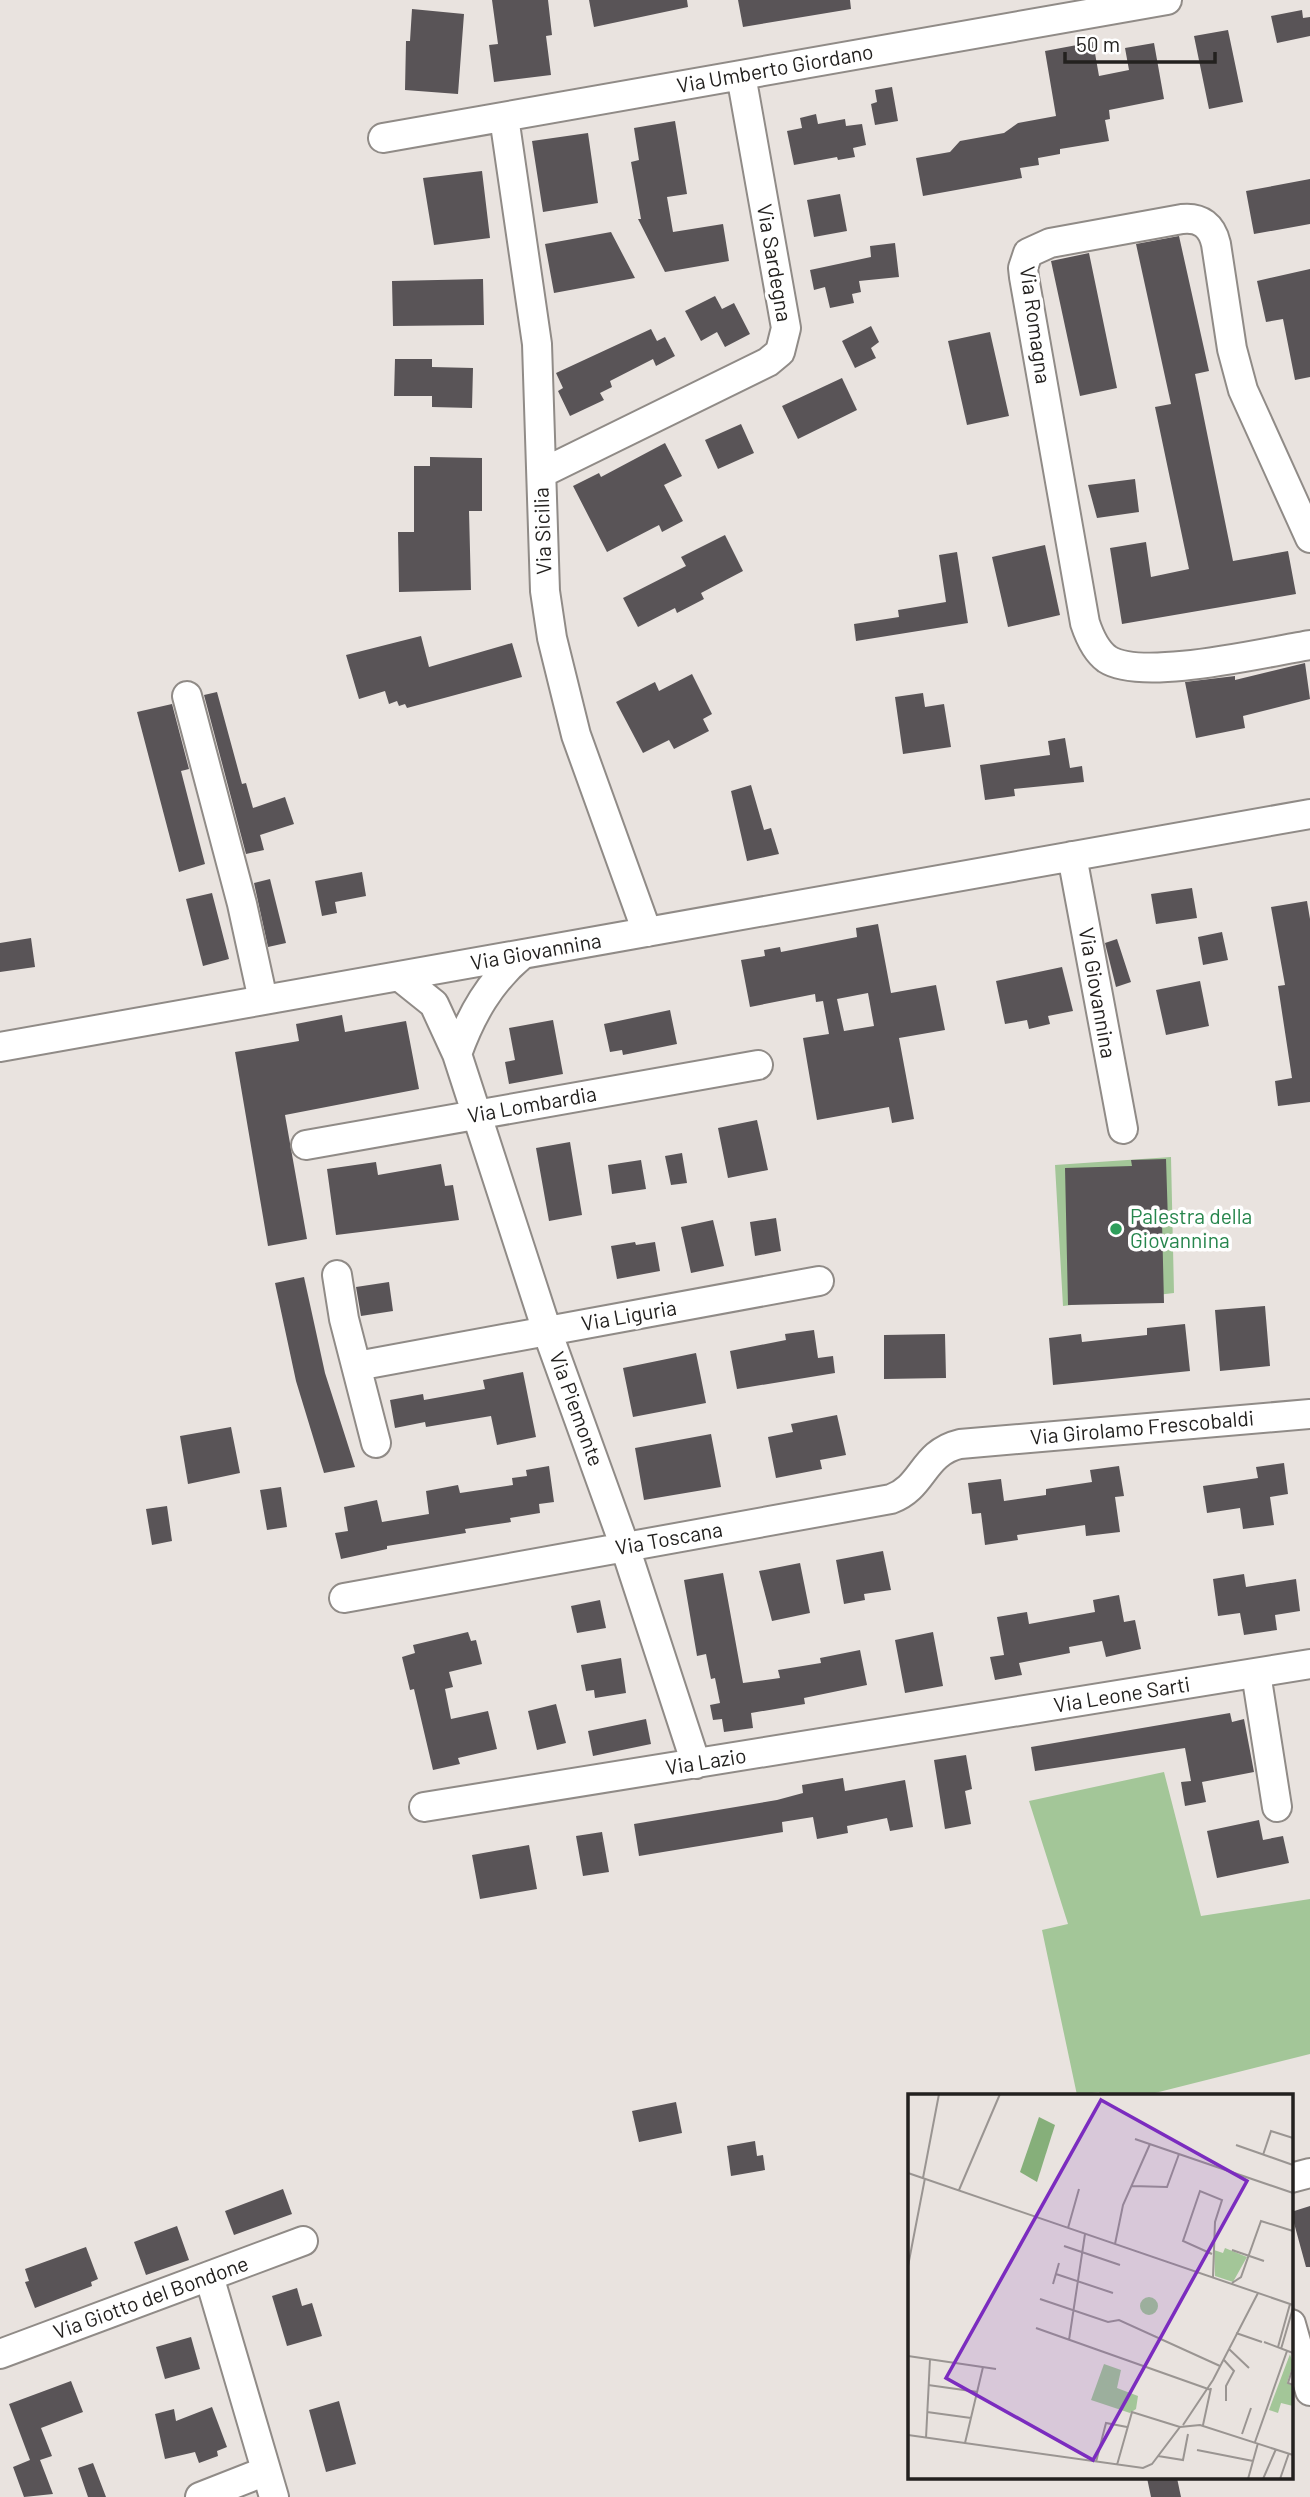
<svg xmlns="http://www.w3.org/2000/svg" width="1310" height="2497" viewBox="0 0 1310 2497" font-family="Barlow,sans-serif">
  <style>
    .green { fill: #a3c698 }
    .building { fill: #595457; fill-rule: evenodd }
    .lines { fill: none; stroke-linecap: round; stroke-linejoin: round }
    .minor-casing { stroke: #908b87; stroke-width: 32 }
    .minor { stroke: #fff; stroke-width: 28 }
    .leisure-dot { fill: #2e9e5b; stroke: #fff; stroke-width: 2.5 }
    .labels { text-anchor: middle; stroke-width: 7; stroke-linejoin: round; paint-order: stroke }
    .street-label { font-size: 21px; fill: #23211f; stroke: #fff }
    .leisure-label { font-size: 21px; fill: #27864d; stroke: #fff; text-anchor: start }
    .inset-road { fill: none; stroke: #9a9592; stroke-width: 2 }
    .view { fill: #7b2cbf; fill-opacity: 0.15; stroke: #7b2cbf; stroke-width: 3.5 }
    .inset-edge { fill: none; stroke: #23211f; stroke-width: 3.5 }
  </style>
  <rect width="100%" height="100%" fill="#e9e3df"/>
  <path class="green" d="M1171,1157L1174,1293L1063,1306L1055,1165Z
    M1164,1772L1201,1916L1310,1899V2054L1143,2096H1101L1099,2092L1077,2095L1042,1930L1068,1924L1029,1801Z"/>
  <path class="building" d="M492,0H548L552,35L546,36L551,75L494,82L489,45L498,44Z
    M589,0H687L688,7L594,27Z
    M738,0H850L851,9L743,27Z
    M412,9L464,14L458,94L405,90L406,41H410Z
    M1302,10L1303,18L1310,17V36L1277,43L1271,16Z
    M1228,30L1243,102L1209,109L1194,36Z
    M1093,42L1099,76L1129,70L1125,48L1154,43L1164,99L1109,110L1110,119L1105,120L1109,141L1060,149V154L1038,158L1039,165L1020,168L1022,178L923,196L916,158L950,152L960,141L1004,133L1018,123L1056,116L1045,51Z
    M892,87L898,121L875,125L871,104L877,102L875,90Z
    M816,114L818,124L845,119L846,126L862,124L866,145L853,148L855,157L838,160L837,157L794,165L787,131L802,128L800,118Z
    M675,121L687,194L667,197L673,232L723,224L729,261L665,272L638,219H641L631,162L639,160L634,128Z
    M588,133L598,203L543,212L532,141Z
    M482,171L490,238L434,245L423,178Z
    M1310,179V224L1254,234L1246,191Z
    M840,194L847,231L814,237L807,200Z
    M611,232L635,278L554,293L545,244Z
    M1179,236L1209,371L1195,374L1233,561L1288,551L1296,594L1122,624L1110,548L1146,542L1151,577L1189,569L1155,407L1171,404L1136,244Z
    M895,243L899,277L859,281L861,292L852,294L854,303L830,308L825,287L814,290L810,270L871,257L870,246Z
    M1089,253L1117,388L1080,396L1051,261Z
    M1310,269V377L1295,380L1283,319L1266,322L1257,281Z
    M483,279L484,325L393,326L392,281Z
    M715,296L722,309L734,303L750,334L725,347L717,332L701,341L685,311Z
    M871,326L879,342L871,348L876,358L855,368L842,341Z
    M651,329L657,341L665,337L675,356L656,366L653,359L610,381L612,387L600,393L604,400L570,416L558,391L563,388L556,373Z
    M990,332L1009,416L967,425L948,341Z
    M395,359H432V367L473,368L472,408L432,407V396H394Z
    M842,378L857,410L798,439L782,406Z
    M741,424L754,453L718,469L705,440Z
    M665,443L682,476L664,485L683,521L662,532L659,525L607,552L573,486L599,473L601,477Z
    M430,457L482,458V511H469L471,590L399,592L398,532H414V466H430Z
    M1135,479L1139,512L1097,518L1088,485Z
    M725,535L743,571L701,593L704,599L677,613L675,608L638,627L623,598L686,566L681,557Z
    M1045,545L1060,615L1008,627L992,557Z
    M957,552L968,623L856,641L854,624L899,617L898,610L946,602L939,555Z
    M421,636L429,667L512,643L522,677L407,708L405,704L399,706L397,701L389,704L385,691L359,699L346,655Z
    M1305,663L1310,699L1243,716L1245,728L1196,738L1185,682L1235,676V680Z
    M692,674L712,714L703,719L709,731L674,749L669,740L643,753L616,702L655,682L659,691Z
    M217,692L242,784L246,783L253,808L285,797L294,824L260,835L264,850L246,854L204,695Z
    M923,693L925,707L944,704L951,747L903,754L895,697Z
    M172,704L189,769L181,771L205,864L179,872L137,712Z
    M1065,738L1070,768L1082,766L1084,782L1014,789L1015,796L985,800L980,765L1050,755L1048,741Z
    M751,785L764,830L771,828L779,854L747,861L731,791Z
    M362,872L366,896L335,902L337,913L322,916L315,881Z
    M270,879L286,943L268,947L254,883Z
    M1192,888L1197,918L1156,924L1151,894Z
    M212,893L229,959L203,966L186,899Z
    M1307,901L1310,919V1102L1278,1106L1275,1081L1292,1078L1278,986L1285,985L1271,907Z
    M878,924L891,993L936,985L945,1030L899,1038L914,1119L892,1123L889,1107L817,1120L803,1038L829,1034L823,1001L816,1002L815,994L750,1007L741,960L765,956L764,950L780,947L781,952L857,937L856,928ZM868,993L874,1026L844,1031L837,999Z
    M1222,932L1228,960L1203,965L1198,937Z
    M31,938L35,967L0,972V943Z
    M1117,939L1131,982L1116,987L1105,943Z
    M1062,967L1073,1011L1048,1016L1050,1024L1029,1029L1027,1020L1005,1024L996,981Z
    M1200,981L1209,1026L1166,1035L1156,990Z
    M670,1010L677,1044L623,1055L622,1050L610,1052L604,1024Z
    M342,1015L345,1032L406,1021L419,1089L285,1115L307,1239L268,1246L235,1052L299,1041L296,1024Z
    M553,1020L563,1074L509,1084L505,1062L515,1060L509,1028Z
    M757,1120L768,1170L728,1178L718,1128Z
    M570,1142L582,1215L549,1221L536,1148Z
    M682,1153L687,1183L671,1185L665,1156Z
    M1166,1159L1168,1222H1162L1164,1303L1068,1305L1065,1168L1132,1166L1131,1160Z
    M641,1160L646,1189L612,1194L608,1165Z
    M376,1162L378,1175L441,1164L445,1186L453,1185L459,1220L336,1235L327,1169Z
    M776,1218L781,1251L755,1256L750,1222Z
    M713,1220L724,1266L691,1273L681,1227Z
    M635,1242L636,1245L655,1242L660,1271L617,1279L611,1246Z
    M304,1277L325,1373L355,1467L324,1473L296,1381L275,1283Z
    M389,1282L393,1311L361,1316L356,1287Z
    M1265,1306L1270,1366L1220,1371L1215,1310Z
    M1185,1324L1190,1371L1053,1385L1049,1338L1081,1334L1082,1342L1147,1335V1328Z
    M814,1330L818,1358L833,1356L835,1373L737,1389L730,1351L786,1340L785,1334Z
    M945,1334L946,1378L884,1379V1335Z
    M696,1353L706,1403L633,1417L623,1368Z
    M523,1372L536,1437L497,1445L491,1416L426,1427L425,1422L395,1428L390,1400L423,1394L424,1400L485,1389L483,1380Z
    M837,1415L846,1455L820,1460L822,1469L776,1478L768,1437L793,1432L791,1424Z
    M231,1427L240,1473L188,1484L180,1436Z
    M711,1434L721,1487L644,1500L635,1448Z
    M1284,1463L1288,1494L1270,1497L1274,1525L1243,1529L1240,1508L1207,1513L1203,1486L1258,1478L1256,1467Z
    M549,1466L554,1502L539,1504L540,1513L510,1518L511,1522L465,1529L466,1533L387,1546V1549L341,1559L335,1533L348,1531L344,1507L377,1500L382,1522L429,1514L426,1491L458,1485L460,1493L513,1485L512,1478L527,1476L526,1470Z
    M1119,1466L1124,1496L1115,1497L1120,1532L1086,1536L1085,1525L1017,1535L1018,1540L985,1545L981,1513L972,1514L968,1483L1001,1479L1004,1501L1046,1495V1489L1092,1482L1090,1470Z
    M281,1487L287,1527L267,1530L260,1490Z
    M167,1506L172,1541L152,1545L146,1509Z
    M883,1551L891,1590L864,1594L865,1600L844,1604L836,1560Z
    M800,1563L810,1613L772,1621L759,1571Z
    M723,1573L743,1683L780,1678L778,1670L821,1663L820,1658L860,1650L867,1685L804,1698L805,1704L751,1713L753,1728L724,1732L722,1719L713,1720L710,1705L720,1703L715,1678L711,1679L706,1654L697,1656L684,1580Z
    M1244,1574L1246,1587L1296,1579L1300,1611L1275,1615L1277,1630L1244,1635L1240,1613L1218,1616L1213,1579Z
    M1119,1595L1124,1622L1135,1620L1141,1649L1106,1657L1102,1641L1069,1647L1070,1653L1019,1663L1022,1675L995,1680L990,1657L1004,1655L997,1617L1027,1612L1029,1624L1095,1612L1093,1600Z
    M600,1600L606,1628L577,1633L571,1606Z
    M468,1632L471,1641L476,1640L482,1664L449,1672L453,1687L445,1689L451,1719L488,1711L497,1749L458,1758L460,1764L433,1770L414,1689L410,1690L402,1657L415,1653L413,1645Z
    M933,1632L943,1686L905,1693L895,1640Z
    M621,1658L626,1693L595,1698L594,1690L586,1691L581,1665Z
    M556,1704L566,1743L537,1750L528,1711Z
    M1230,1713L1232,1722L1244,1719L1254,1772L1202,1782L1206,1802L1185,1806L1181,1782L1191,1781L1185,1748L1035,1771L1031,1747Z
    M646,1719L651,1744L593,1756L588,1731Z
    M966,1755L972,1789L965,1791L971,1824L945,1829L934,1760Z
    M843,1778L845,1791L905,1780L913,1827L890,1831L887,1818L847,1826L848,1833L817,1839L813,1817L782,1822L783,1832L639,1856L634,1824L777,1800L803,1793L802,1785Z
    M1259,1820L1263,1840L1283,1836L1289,1863L1217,1878L1207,1831Z
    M602,1832L609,1872L583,1876L576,1836Z
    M529,1845L537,1889L480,1899L472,1855Z
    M676,2102L682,2133L639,2142L632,2111Z
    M755,2141L757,2156L763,2155L765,2170L731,2176L727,2146Z
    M283,2189L292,2214L234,2235L225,2211Z
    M1310,2206V2267H1306L1291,2212Z
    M177,2226L189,2260L146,2275L134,2242Z
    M86,2247L98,2279L91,2282L92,2286L35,2308L25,2282L29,2281L25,2269Z
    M297,2288L302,2306L312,2303L322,2336L287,2346L272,2296Z
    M191,2337L200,2369L165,2379L156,2347Z
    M71,2381L83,2412L41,2428L52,2456L40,2460L53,2494L24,2497L13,2467L30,2460L9,2404Z
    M339,2401L356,2464L326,2472L309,2410Z
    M212,2407L227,2447L217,2451L218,2456L199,2463L195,2452L165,2459L155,2414L174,2409L176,2421Z
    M93,2463L106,2497H88L78,2468Z
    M1147,2478H1177L1181,2497H1151Z"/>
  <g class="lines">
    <g class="minor-casing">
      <path id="minor" d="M504,117L537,344L545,591L552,638L576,735L647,932
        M383,138L1167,0
        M542,473L768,362L780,352L786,328L741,75
        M1310,538L1243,390L1232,349L1216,244C1212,226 1201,217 1182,219L1050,243L1028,253L1023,268L1024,277L1085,623C1089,635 1096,651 1107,659C1142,682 1266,652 1310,645
        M187,696L242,904L263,1000
        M1072,856L1123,1129
        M399,976L434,1004L457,1054L547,1331L625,1547L696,1764
        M0,1047L1310,814
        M457,1054C471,1015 490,981 523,954
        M306,1145L758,1065
        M337,1275L344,1319L376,1443
        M357,1366L819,1281
        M344,1598L891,1499C924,1487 922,1453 960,1444L1310,1414
        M1256,1673L1277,1807
        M424,1807L1310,1664
        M1291,2178L1310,2173
        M209,2276L274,2497
        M1291,2324L1310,2391
        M0,2354L303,2241
        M200,2497L266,2471"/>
    </g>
    <use href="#minor" class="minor"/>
  </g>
  <circle class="leisure-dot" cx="1116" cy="1229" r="7"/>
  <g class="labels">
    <g class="street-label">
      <text transform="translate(775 69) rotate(-10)" y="7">Via Umberto Giordano</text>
      <text transform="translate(774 263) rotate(80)" y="7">Via Sardegna</text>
      <text transform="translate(1035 325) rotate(82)" y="7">Via Romagna</text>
      <text transform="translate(543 531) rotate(-92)" y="7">Via Sicilia</text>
      <text transform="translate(536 952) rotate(-10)" y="7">Via Giovannina</text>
      <text transform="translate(1097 993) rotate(80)" y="7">Via Giovannina</text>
      <text transform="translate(532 1105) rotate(-10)" y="7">Via Lombardia</text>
      <text transform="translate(629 1316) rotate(-10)" y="7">Via Liguria</text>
      <text transform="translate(576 1409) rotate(70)" y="7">Via Piemonte</text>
      <text transform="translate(1142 1428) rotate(-5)" y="7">Via Girolamo Frescobaldi</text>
      <text transform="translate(669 1539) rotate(-10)" y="7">Via Toscana</text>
      <text transform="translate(1122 1695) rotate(-9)" y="7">Via Leone Sarti</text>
      <text transform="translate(706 1762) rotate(-9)" y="7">Via Lazio</text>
      <text transform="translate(151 2298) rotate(-20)" y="7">Via Giotto del Bondone</text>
    </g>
    <g class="leisure-label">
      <text x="1130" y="1224">Palestra della<tspan x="1130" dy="24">Giovannina</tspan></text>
    </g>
  </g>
  <g transform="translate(908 2094)">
    <rect width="385" height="385" fill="#e9e3df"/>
    <path d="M317,154L339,163L325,188L307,182L306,156L315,159ZM232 212a9 9 0 1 1 18 0a9 9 0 1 1-18 0ZM382,260L385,270L379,289L385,292V312L373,309L370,319L361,316ZM196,270L213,276L209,294L230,302L228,315L222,319L183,306Z" fill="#a3c698"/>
    <path d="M131,23L147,31L129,88L112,78Z" fill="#86af7a"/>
    <path class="inset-road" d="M227,45L385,99M328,51L385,71M355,61L363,37L385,44M0,79L385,211M15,84L31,0M224,92L259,93L271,60M51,96L92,0M160,134L171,95M207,150L215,111L242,50M156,152L212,171M324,156L356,167M304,160L275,147L292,97L314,106L307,128L305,183M0,172L17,84M148,180L205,199M324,189L333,183L353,127L385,137M145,190L151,169M132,205L200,228L211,226L312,272M128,234L303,296M328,239L354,248M161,246L177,140M356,248L385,259M370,253L382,210M321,255L341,274M373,255L385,214M0,262L88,275M316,266L326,277L318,292V307M385,273L380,289L385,291M20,291L70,298M19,318L63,324M275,331L305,286L350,199M295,331L303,294M334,340L343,314M0,341L235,374L244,370L272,333L292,331L385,361M18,344L22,265M347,348L379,257M57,349L75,273M289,356L345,367M250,362L275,366L280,340M188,368L198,329L219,333M209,371L224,318L272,333M340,385L350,349M355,385L368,355M372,385L381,359"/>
    <path class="view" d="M193,6L339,87L185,366L38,284Z"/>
    <rect width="385" height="385" class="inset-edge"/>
  </g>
  <path d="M1065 52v10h150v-10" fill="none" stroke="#23211f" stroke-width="3.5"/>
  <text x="1076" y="52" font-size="21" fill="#23211f" stroke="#ffffff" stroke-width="5" paint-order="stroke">50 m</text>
</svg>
